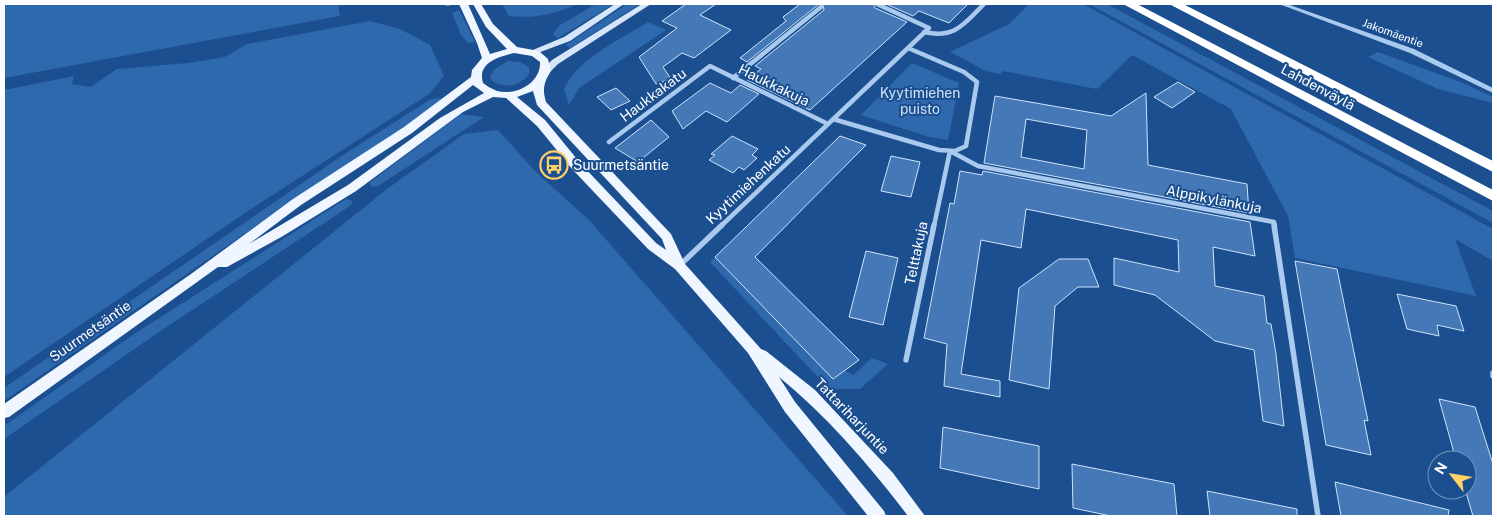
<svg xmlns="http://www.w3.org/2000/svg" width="1497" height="520" viewBox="0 0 1497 520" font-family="'Public Sans',sans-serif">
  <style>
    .green { fill: #2e69ad }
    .building { fill: #4478b7; stroke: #cfe3fa; fill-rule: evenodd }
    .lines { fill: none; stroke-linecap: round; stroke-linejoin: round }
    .service { stroke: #a9c9ee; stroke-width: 3 }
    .minor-far1 { stroke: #a9c9ee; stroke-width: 4.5 }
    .minor { stroke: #a9c9ee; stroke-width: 5.5 }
    .tertiary { fill: #a9c9ee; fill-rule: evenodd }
    .secondary { fill: #d6e6fa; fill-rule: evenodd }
    .primary { fill: #f0f6ff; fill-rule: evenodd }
    .motorway { fill: #fff; fill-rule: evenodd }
    .labels { text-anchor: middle; stroke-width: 4; stroke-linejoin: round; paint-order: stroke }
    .far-street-label { font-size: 11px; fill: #fff; stroke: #1b4f8f }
    .street-label { font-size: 14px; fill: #fff; stroke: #1b4f8f }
    .park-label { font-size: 14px; fill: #cfe3fa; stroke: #1b4f8f }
    .poi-label { font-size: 14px; fill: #fff; stroke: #1b4f8f; text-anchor: start }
  </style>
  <rect width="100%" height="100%" fill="#1b4f8f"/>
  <path class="green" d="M4,4H338L340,16L4,78Z
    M502,4H578C555,14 533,19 509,16Z
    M596,4H614L558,38L553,34L560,25Z
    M627,4H640L570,48L566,45Z
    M1029,4H1083L1493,229V261L1455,239L1476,296L1295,258L1288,216L1231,109L1132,55L1097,89L1003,71L1000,74L986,71L950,52L1009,24Z
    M1089,4H1107L1493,211V223Z
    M459,10L475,42L468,43L461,35L452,13Z
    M370,21L400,29L430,45L444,76L429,94L254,207L4,377V90L74,76L72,84L91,87L117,69L188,63L225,57L247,44Z
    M648,22L666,30L579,88L569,105L564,89C579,58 619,40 648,22Z
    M1378,52L1463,83L1493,97V103L1438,89L1368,57Z
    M508,61L520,62L529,67V74C521,86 504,89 492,81L490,77L493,70Z
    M912,63L959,83L948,140L929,137L861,115Z
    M438,98L443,99L389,138L296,198L4,401V388L340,157L431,99Z
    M461,114L484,117L378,186L372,187L369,183Z
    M498,130L535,171L588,219L848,516H4V497L387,189L464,134Z
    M346,199L353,201L350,206L162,330L4,439V426L134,334Z
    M715,257L833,379L845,370L853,375L872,358L888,364L860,389H829L710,262Z"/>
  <path class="building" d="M686,4H716L700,15L731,30L694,58L682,53L663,67L671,79L656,84L639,57L677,28L662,21Z
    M800,4H819L747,62L740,58L786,21L783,17Z
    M823,4H873L875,8L907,22L810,110L747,80L761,69L755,66L824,10Z
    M886,4H968L949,23L919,11L913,16Z
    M1178,82L1195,92L1172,108L1154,97Z
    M710,83L731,93L740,85L759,94L727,122L706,111L683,129L672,111Z
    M616,88L630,101L611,110L597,97Z
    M1146,93L1148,165L1247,184L1249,213L984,163L995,96L1111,116ZM1026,119L1087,130L1084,169L1021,157Z
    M651,120L669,137L638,162L615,148Z
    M732,136L758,149L752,155L757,158L744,170L739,167L733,173L709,160L715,155L711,154Z
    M840,136L866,145L755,257L859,360L833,379L715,257Z
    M891,156L920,162L911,197L881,191Z
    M960,171L982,175L983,171L1250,222L1255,256L1213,247L1215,286L1264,296L1267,323L1271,324L1276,354L1284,426L1263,421L1254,350L1215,341L1155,295L1114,285V258L1179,272L1178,240L1026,209L1021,248L981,240L961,374L1000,381V397L944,386L947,344L924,338L946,224L950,203L954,204Z
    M866,251L898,258L883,325L849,317Z
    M1059,259H1088L1099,287H1078L1055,306L1049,389L1009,380L1019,288Z
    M1295,261L1337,269L1368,421L1364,420L1371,455L1326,445Z
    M1397,294L1456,306L1464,331L1437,325L1439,336L1407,329Z
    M1439,399L1475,407L1493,464V516H1473L1467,496V460H1456Z
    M943,427L1039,446V489L940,468Z
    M1072,464L1174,484L1177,516H1111L1073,508Z
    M1335,482L1449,510L1448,516H1341Z
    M1207,491L1297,509V516H1210Z"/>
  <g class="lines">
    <path class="service" d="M446,4H449"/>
    <path class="minor-far1" d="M924,32C955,39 964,24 984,4
      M733,78L821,7
      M833,119L939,150L955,151L966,146L977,82L964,72L908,48
      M609,142L710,66L828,124
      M950,151L978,166L1274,222L1275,226
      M721,226L929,28L877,4
      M934,226L950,151"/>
    <path class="minor" d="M1274,225L1318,516
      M680,265L722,225
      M906,360L934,225
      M1493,373V376"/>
    <path class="tertiary" d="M1279,4H1287L1414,49L1493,88V93L1410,53Z"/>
    <path class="secondary" d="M615,4H624L570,41L535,54H529L528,52L564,37Z
      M642,4H651L558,64L550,72H544V68L552,60Z"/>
    <path class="primary" d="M459,4H468L490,54L507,49L486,27L473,4H481L493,24L517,47L539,51L548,59L551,71C544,82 542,89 546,102L671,234L685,264L761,349L766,351L815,390L893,473L925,516H908C870,466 828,417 779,377L795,402L884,511L886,516H868L785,412L748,353L675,269L648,249L573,170L537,126L506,98L493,97L463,112L356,191L283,236L227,267H218L9,417L4,418V404L191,274L293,199L404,127L471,77L472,70L482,58L477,43ZM514,53L532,56L540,62C541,83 516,96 497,91C492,89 487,86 483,83C477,63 498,57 514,53ZM473,85L484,93L440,118L348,185L249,244L301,205L412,133ZM533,91L537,105L662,239L666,250L656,243L581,164L545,120L517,97Z"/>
    <path class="motorway" d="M1123,4H1137L1493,190V201Z
      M1169,4H1183L1493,161V172Z"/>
  </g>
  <defs>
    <g id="bus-ring" transform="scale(1.4375)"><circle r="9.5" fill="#1b4f8f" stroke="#ffd166" stroke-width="1.5"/><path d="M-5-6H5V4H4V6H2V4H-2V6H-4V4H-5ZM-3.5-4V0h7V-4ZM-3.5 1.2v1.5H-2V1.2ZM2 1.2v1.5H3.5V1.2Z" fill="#ffd166"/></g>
  </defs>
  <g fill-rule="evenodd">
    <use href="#bus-ring" x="554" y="165"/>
  </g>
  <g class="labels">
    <g class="far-street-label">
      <text transform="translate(1393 33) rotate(20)" y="4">Jakomäentie</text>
    </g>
    <g class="street-label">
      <text transform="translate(774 85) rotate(26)" y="5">Haukkakuja</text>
      <text transform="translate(1318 87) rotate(28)" y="5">Lahdenväylä</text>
      <text transform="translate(653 95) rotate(-37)" y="5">Haukkakatu</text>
      <text transform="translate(748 184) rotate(-43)" y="5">Kyytimiehenkatu</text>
      <text transform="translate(1214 199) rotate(11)" y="5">Alppikylänkuja</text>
      <text transform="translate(916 253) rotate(-78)" y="5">Telttakuja</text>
      <text transform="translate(90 331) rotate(-35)" y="5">Suurmetsäntie</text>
      <text transform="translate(852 416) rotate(46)" y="5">Tattariharjuntie</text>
    </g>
    <g class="park-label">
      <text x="920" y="98">Kyytimiehen<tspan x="920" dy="16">puisto</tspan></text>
    </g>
    <g class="poi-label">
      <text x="573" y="170">Suurmetsäntie</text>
    </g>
  </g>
  <rect width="1497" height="520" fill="none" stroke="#ffffff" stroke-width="10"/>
  <g transform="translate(1452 475) rotate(301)"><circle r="24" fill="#1b4f8f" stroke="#7695bc"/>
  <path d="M0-4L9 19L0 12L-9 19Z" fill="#ffd166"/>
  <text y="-8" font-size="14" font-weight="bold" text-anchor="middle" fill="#ffffff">N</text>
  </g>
</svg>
